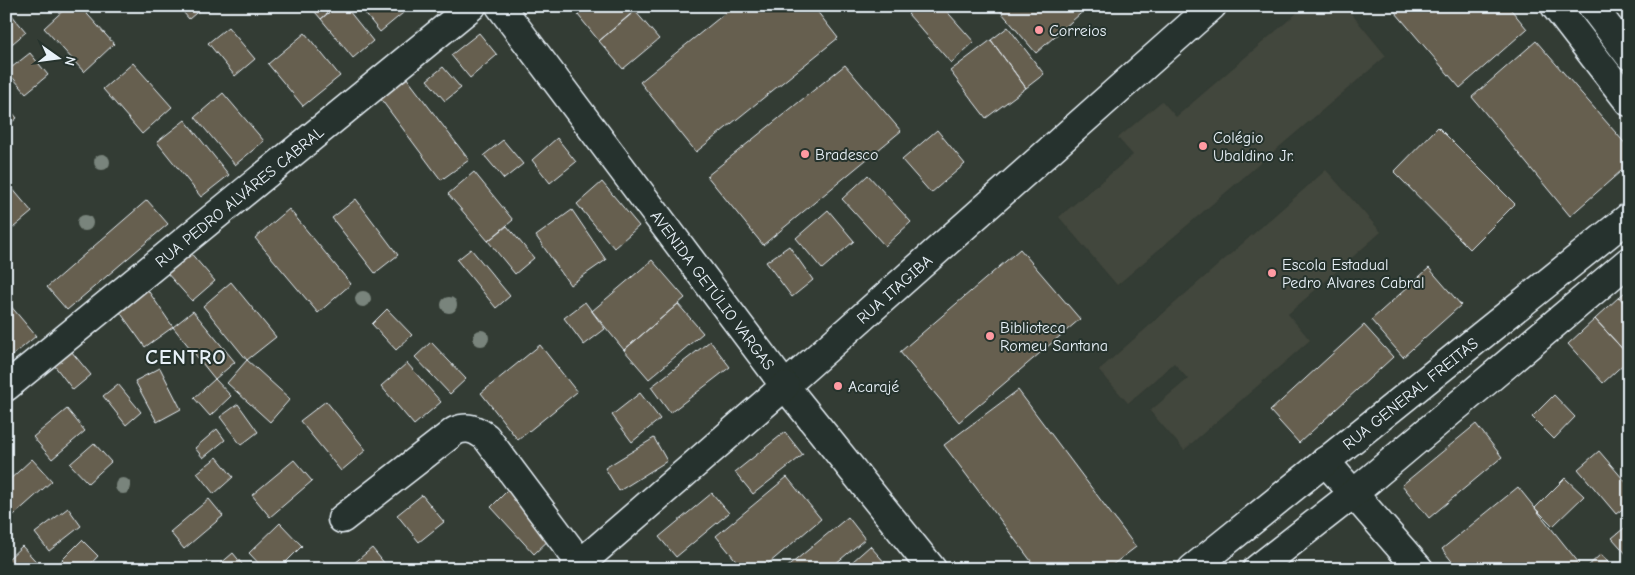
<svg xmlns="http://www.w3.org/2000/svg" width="1635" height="575" viewBox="0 0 1635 575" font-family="'Comic Neue',sans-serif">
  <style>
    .built { fill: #42463c }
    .building { fill: #665f4f; stroke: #e8f1f8 }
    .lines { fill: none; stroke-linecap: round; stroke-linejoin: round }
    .minor-casing { stroke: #e8f1f8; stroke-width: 31 }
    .major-casing { stroke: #e8f1f8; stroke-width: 31 }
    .minor { stroke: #26332d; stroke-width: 28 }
    .major { stroke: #26332d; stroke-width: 28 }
    .tree { fill: #79847c }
    .poi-dot { fill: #ff9aa2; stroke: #26332d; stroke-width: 2 }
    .labels { text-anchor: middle; stroke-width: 4; stroke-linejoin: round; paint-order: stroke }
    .poi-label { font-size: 16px; fill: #e8f1f8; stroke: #26332d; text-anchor: start }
    .street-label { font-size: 16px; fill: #e8f1f8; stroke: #26332d }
    .district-label { font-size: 21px; font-weight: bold; letter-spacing: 1px; fill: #e8f1f8; stroke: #26332d }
  </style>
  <rect width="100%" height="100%" fill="#333c34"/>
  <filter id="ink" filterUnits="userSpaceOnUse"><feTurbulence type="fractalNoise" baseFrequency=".02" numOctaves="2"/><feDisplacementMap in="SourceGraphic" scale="10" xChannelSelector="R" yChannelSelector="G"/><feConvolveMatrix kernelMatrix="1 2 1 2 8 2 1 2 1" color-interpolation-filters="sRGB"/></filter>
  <g filter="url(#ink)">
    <path class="built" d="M1305,6H1345L1386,56L1117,285L1059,217L1133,155L1118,138L1162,101L1176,117Z
      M1326,170L1381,232L1288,314L1310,340L1184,450L1150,411L1188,379L1174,363L1128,403L1099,370Z"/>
    <path class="building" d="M68,6H80L114,44L84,72L44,28Z
      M178,6H201L202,8L189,19Z
      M310,6H336L321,19Z
      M337,6H345L373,41L353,58L321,19Z
      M359,6H397L403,13L380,32Z
      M588,6H640L599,41L578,15Z
      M734,6H813L838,38L696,152L640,82Z
      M917,6H942L974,42L951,63L908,14Z
      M996,6H1089L1036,53Z
      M1390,6H1508L1527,29L1460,88Z
      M6,8L26,32L6,49Z
      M635,11L659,39L623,69L599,41Z
      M228,27L255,59L235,76L208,43Z
      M1008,27L1044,74L1026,88L991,40Z
      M305,33L340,76L303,106L268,64Z
      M479,33L497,55L470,78L451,55Z
      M991,40L1026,88L986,118L950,71Z
      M1536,41L1629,148V164L1570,216L1472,97Z
      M30,53L48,75L26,93L7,71Z
      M133,63L172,107L142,134L103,89Z
      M845,65L901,131L763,245L707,176Z
      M443,67L461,88L445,101L427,80Z
      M406,77L469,160L441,180L380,98Z
      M223,93L264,141L235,165L195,117Z
      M6,105L17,118L6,127Z
      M185,120L229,175L201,197L157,142Z
      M1438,127L1515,204L1470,249L1394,172Z
      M937,130L965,164L931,193L902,160Z
      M557,138L576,162L550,183L532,160Z
      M503,140L523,164L504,179L484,155Z
      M474,172L513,220L488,241L448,194Z
      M868,175L911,222L885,246L842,199Z
      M6,181L32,212L7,233H6Z
      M602,182L639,226L614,248L577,204Z
      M356,199L398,255L375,273L332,218Z
      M147,200L168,224L67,310L47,287Z
      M289,209L351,284L318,313L255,238Z
      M572,210L606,260L570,285L536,236Z
      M828,210L854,241L822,269L796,238Z
      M507,226L534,258L515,274L488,241Z
      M789,246L813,280L792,297L766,262Z
      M471,249L510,296L496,308L457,260Z
      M1020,249L1080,319L959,422L900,352Z
      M188,250L215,281L192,301L165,271Z
      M652,260L685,298L624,350L592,311Z
      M1429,268L1461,305L1403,357L1371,320Z
      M231,282L276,337L247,360L203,306Z
      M145,286L173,327L145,347L117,308Z
      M1629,289V308L1619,297Z
      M1619,297L1629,308V356L1595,319Z
      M585,302L605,329L584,345L564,318Z
      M9,304L36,336L6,361V306Z
      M678,304L703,333L649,379L624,350Z
      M387,309L412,335L396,350L372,324Z
      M193,311L235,362L215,379L173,327Z
      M1595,319L1629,356V359L1603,383L1568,344Z
      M1364,325L1393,357L1299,443L1270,411Z
      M710,341L730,367L670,413L651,387Z
      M431,342L466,379L450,394L415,357Z
      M540,345L577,392L518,440L481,393Z
      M71,351L91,375L73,390L54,365Z
      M247,360L290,399L270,422L227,383Z
      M407,363L441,402L414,425L381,386Z
      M160,368L181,409L157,422L135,381Z
      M215,379L231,396L210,416L194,398Z
      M118,384L141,412L126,425L103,396Z
      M1018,390L1136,547L1107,569H1037L944,445Z
      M640,393L660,419L632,442L612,415Z
      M1554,395L1575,417L1554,439L1532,417Z
      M326,401L366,450L341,471L300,421Z
      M238,404L258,432L241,445L220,417Z
      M67,409L85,431L52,459L33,437Z
      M1476,424L1502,457L1429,518L1402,485Z
      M217,429L225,440L203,458L195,448Z
      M785,432L803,455L753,494L735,472Z
      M654,438L667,461L619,491L605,468Z
      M94,443L111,462L88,483L70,464Z
      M1599,451L1629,486V504L1616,514L1578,469Z
      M217,457L233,477L214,494L197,473Z
      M32,459L52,481L6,522V483Z
      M294,460L312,481L270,517L252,495Z
      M787,477L821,519L762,569H743L716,536Z
      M1565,478L1584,496L1553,526L1535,508Z
      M511,487L554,535L534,554L491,507Z
      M1518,487L1579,563L1573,569H1458L1442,549Z
      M712,493L729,513L676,557L659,537Z
      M422,495L444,522L419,542L397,515Z
      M209,499L223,516L184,549L170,532Z
      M68,508L81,526L49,551L35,533Z
      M848,517L865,539L829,569H785Z
      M280,523L302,546L279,569H264L249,553Z
      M1629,524V557L1612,538Z
      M82,540L98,556L86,569H53Z
      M22,546L43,569H6V561Z
      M870,546L887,565L883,569H844Z
      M372,548L385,564L379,569H347Z
      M233,553L246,569H223L219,565Z
      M1601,554L1614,569H1585Z"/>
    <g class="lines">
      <g class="minor-casing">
        <g id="minor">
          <path d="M1555,6L1629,102"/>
          <path d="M1592,6L1629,55"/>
          <path id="s1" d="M785,386L1212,6"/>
          <path id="s2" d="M6,387L472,6"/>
          <path d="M1325,461L1419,569"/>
          <path d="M342,519L455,431C468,426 475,429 486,437L581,564"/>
          <path id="s3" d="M1192,569L1629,217"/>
          <path d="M1257,569L1354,493L1629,261"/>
        </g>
      </g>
      <g class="major-casing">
        <g id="major">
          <path id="s4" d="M500,6L785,386L932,569"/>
          <path d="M574,569L785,386"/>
        </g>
      </g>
      <use href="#minor" class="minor"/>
      <use href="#major" class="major"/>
    </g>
    <g class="tree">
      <circle cx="102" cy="162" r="8"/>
      <circle cx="85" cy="223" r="8"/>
      <circle cx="363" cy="299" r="8"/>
      <circle cx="449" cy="305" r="8"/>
      <circle cx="481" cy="338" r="8"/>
      <circle cx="123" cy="486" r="8"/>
    </g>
  </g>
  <g class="poi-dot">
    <circle cx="1039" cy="30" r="5"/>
    <circle cx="1203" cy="146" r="5"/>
    <circle cx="805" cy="154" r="5"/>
    <circle cx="1272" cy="273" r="5"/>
    <circle cx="990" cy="336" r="5"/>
    <circle cx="838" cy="386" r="5"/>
  </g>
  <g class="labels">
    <g class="poi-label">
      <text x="1049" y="36">Correios</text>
      <text x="1213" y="143">Colégio<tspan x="1213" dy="18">Ubaldino Jr.</tspan></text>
      <text x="815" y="160">Bradesco</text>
      <text x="1282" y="270">Escola Estadual<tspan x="1282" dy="18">Pedro Alvares Cabral</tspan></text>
      <text x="1000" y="333">Biblioteca<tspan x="1000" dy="18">Romeu Santana</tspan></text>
      <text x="848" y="392">Acarajé</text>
    </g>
    <g class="street-label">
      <text dy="6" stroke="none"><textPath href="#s2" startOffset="301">RUA PEDRO ALVÁRES CABRAL</textPath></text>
      <text dy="6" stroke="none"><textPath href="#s1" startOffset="146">RUA ITAGIBA</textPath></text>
      <text dy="6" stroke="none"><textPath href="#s4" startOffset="355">AVENIDA GETÚLIO VARGAS</textPath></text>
      <text dy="6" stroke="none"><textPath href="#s3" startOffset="280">RUA GENERAL FREITAS</textPath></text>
    </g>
    <g class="district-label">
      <text x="186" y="364">CENTRO</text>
    </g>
  </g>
  <rect width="1635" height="575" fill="none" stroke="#26332d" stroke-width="25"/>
  <rect x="12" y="12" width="1610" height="550" fill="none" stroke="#e8f1f8" stroke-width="2" filter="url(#ink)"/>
  <g transform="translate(58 58) rotate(104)" stroke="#26332d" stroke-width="4" paint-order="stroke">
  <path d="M0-4L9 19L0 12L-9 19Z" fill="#e8f1f8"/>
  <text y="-8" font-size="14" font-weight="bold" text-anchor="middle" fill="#e8f1f8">N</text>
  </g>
</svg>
